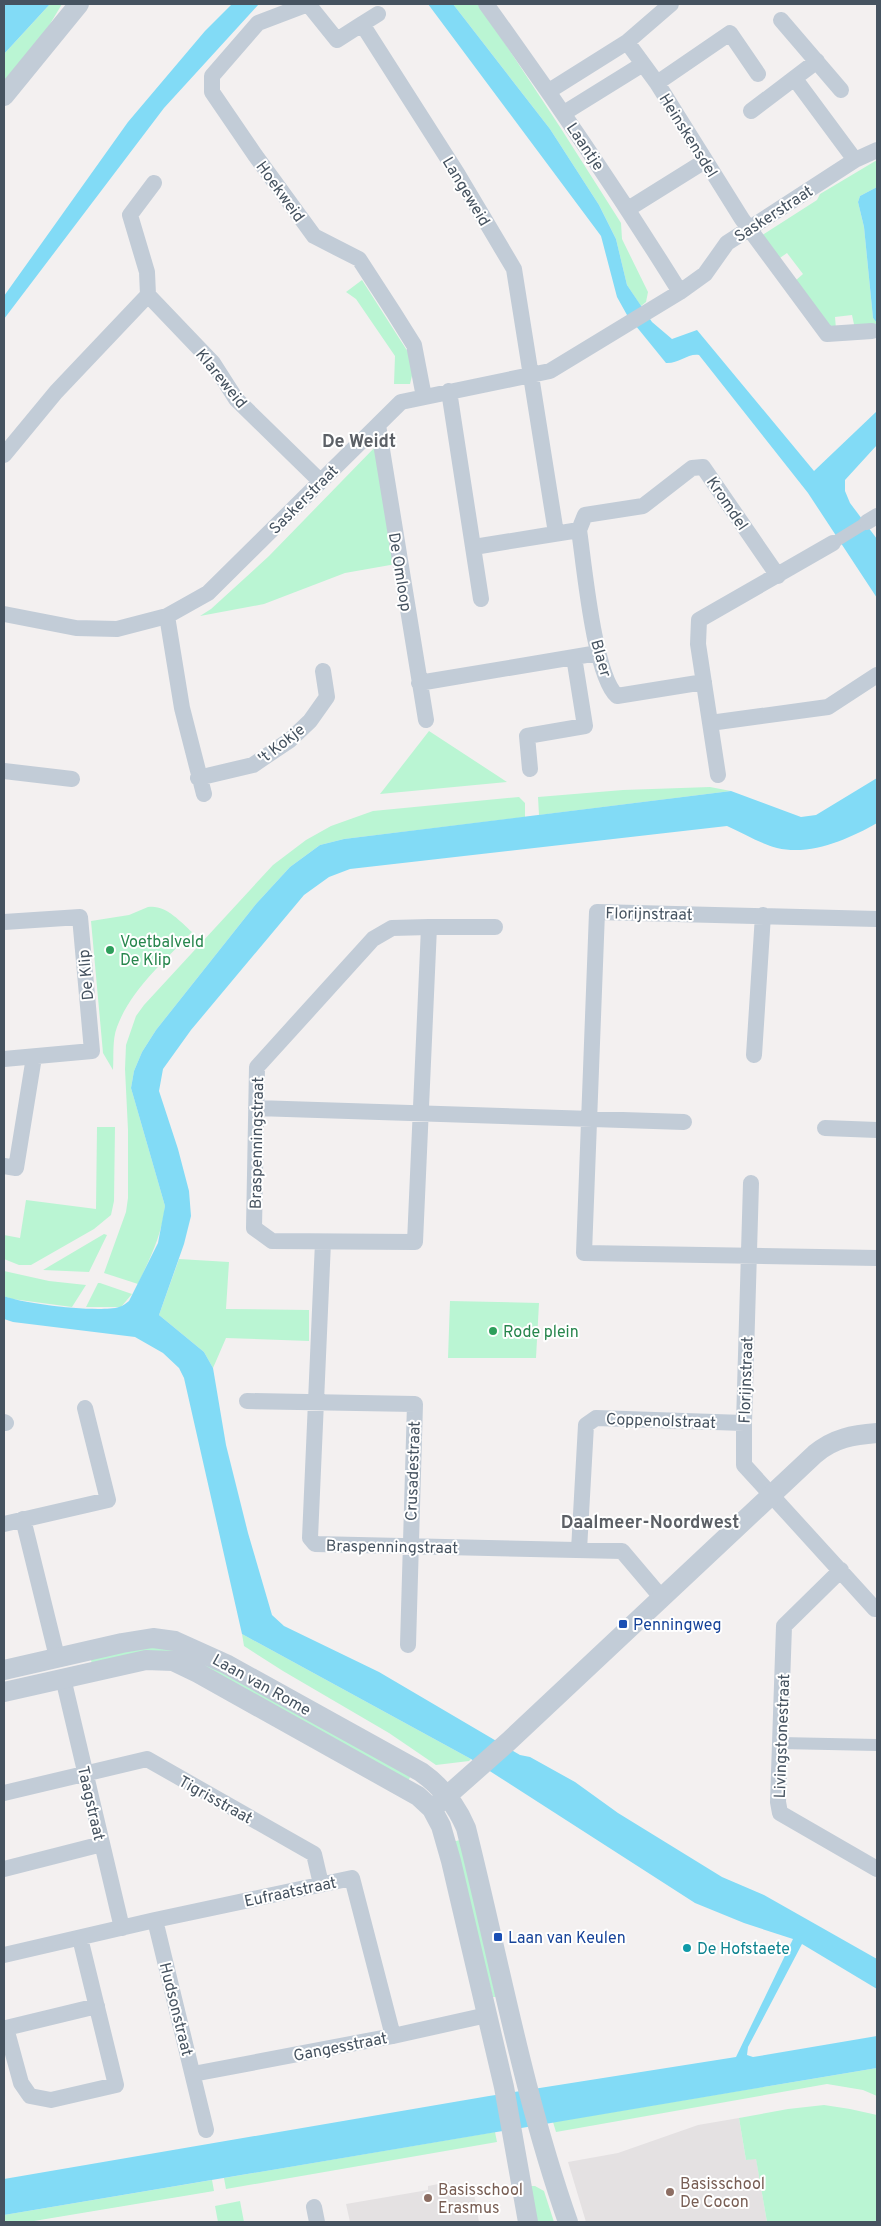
<svg xmlns="http://www.w3.org/2000/svg" width="881" height="2226" viewBox="0 0 881 2226" font-family="Overpass,sans-serif">
  <style>
    .education { fill: #e4e1e2 }
    .green { fill: #baf5d3 }
    .water { fill: #82dbf6 }
    .lines { fill: none; stroke-linecap: round; stroke-linejoin: round }
    .pedestrian { stroke: #c2ccd7; stroke-width: 12 }
    .minor { stroke: #c2ccd7; stroke-width: 16 }
    .tertiary { stroke: #c2ccd7; stroke-width: 20 }
    .leisure-dot { fill: #2e9e5b; stroke: #fff; stroke-width: 2 }
    .transit-dot { fill: #1a4fb4; stroke: #fff; stroke-width: 2 }
    .culture-dot { fill: #0f9aa8; stroke: #fff; stroke-width: 2 }
    .education-dot { fill: #8d6e63; stroke: #fff; stroke-width: 2 }
    .labels { text-anchor: middle; stroke-width: 4; stroke-linejoin: round; paint-order: stroke }
    .street-label { font-size: 16px; fill: #465360; stroke: #fff }
    .leisure-label { font-size: 16px; fill: #27864d; stroke: #fff; text-anchor: start }
    .transit-label { font-size: 16px; fill: #164399; stroke: #fff; text-anchor: start }
    .culture-label { font-size: 16px; fill: #0d838f; stroke: #fff; text-anchor: start }
    .education-label { font-size: 16px; fill: #785e54; stroke: #fff; text-anchor: start }
    .neighbourhood-label { font-size: 18px; font-weight: bold; fill: #5c6066; stroke: #fff }
  </style>
  <rect width="100%" height="100%" fill="#f3f0f0"/>
  <path class="education" d="M739,2118L746,2160L756,2158L767,2222H586L568,2162L618,2153L698,2125Z
    M449,2182L451,2192L473,2188L479,2222H350L346,2204L428,2190V2186Z"/>
  <path class="green" d="M50,4H62L35,49L4,84V54Z
    M453,4H479L560,127L621,223L622,239L648,292L646,302L641,306L627,285L616,239L599,205L550,129Z
    M877,160V187L860,196L858,202L864,227L873,318L877,323V328L855,329L852,315L835,317L836,329L832,328L795,281L803,274L787,253L777,260L761,236L817,200L820,194Z
    M362,280L415,363L410,384H394L395,356L356,299L346,292Z
    M377,445L396,564L345,573L264,604L200,616L211,609L269,556Z
    M429,731L507,782L380,794Z
    M710,787L731,791L539,815L538,797L623,790Z
    M519,797L525,803V817L344,839L320,845L290,867L256,904L156,1030L142,1052L134,1071L131,1088L165,1206C162,1235 150,1258 138,1284L104,1273L126,1212L128,1198V1130L125,1069L126,1045L136,1016L144,1005L273,865L306,840L331,826L373,811Z
    M148,907C165,904 180,921 192,932C166,960 131,989 117,1027C112,1040 114,1056 113,1070L103,1053L91,921L129,915Z
    M97,1127H115L114,1201L111,1215L94,1229L31,1265H19L4,1259V1235L20,1238L26,1200L96,1209Z
    M104,1234L107,1235L89,1272L43,1270Z
    M179,1259L229,1262L226,1309L309,1310V1341L226,1338L213,1368L204,1352L159,1315Z
    M4,1271L49,1281L86,1285L72,1307L12,1299L4,1296Z
    M98,1283H100L132,1294L121,1307H86Z
    M450,1301L539,1303L536,1358H448Z
    M242,1634L471,1759L469,1761L436,1765L389,1733L283,1671L244,1646Z
    M125,1646L188,1649L413,1772L408,1781L209,1671L92,1665L90,1654Z
    M464,1839L496,1997H493L452,1842Z
    M877,2068V2096L863,2090L827,2084L556,2132L553,2122Z
    M824,2105L850,2109L877,2115V2219L875,2222H767L756,2159L746,2160L739,2118L788,2109Z
    M495,2132L497,2142L226,2189L224,2178Z
    M212,2180L214,2191L28,2222H4V2215Z
    M528,2186H535L544,2191L554,2222H534Z
    M240,2201L244,2222H218L215,2206Z"/>
  <path class="water" d="M4,4H50L4,54Z
    M232,4H259L164,108L4,319V296L128,122L205,31Z
    M428,4H453L550,129L599,205L616,239L627,285L652,322L672,339L697,330L814,471L877,411V445L845,480V491L850,503L877,539V598L808,493L699,355C688,353 678,364 666,363L627,315L617,297L601,236Z
    M877,187V323L873,318L864,227L858,202L860,196Z
    M877,778V823C849,839 811,856 777,848C761,844 743,833 727,826L350,869L329,877L304,895L191,1030L163,1069L159,1091L178,1149L189,1191L191,1216L184,1244L159,1315L204,1352L213,1368L226,1445L248,1533L272,1615L284,1626L379,1672L520,1755L530,1757L575,1782L618,1813L722,1877L764,1895L877,1959V1989L802,1944L748,2047L747,2055L753,2057L877,2036V2068L4,2215V2179L489,2096L736,2057L793,1939L744,1923L695,1903L471,1759L242,1634L184,1378L179,1368L163,1353L135,1337L13,1322L4,1319V1296C24,1304 99,1313 119,1307C123,1306 126,1303 129,1301L158,1243L165,1206L131,1088L134,1071L142,1052L156,1030L256,904L290,867L320,845L344,839L731,791L801,817L816,815Z"/>
  <g class="lines">
    <path class="pedestrian" d="M833,543L867,522
      M780,1743L877,1745"/>
    <path class="minor" d="M486,4C554,98 619,194 680,292
      M378,14L362,24L457,173L514,269L556,533
      M781,20L841,90
      M362,24L337,40L308,4L258,23L212,76V92L255,155L314,236L359,259L394,313L414,345L424,397
      M627,42L657,83L742,219L827,334L872,331
      M795,79L855,160
      M657,83L730,33L758,74
      M549,91L627,42L671,4
      M751,111L817,61
      M564,113L643,64
      M154,183L130,215L147,272L148,295L213,363L236,399L320,481
      M628,209L705,161
      M449,391L481,599
      M378,425L426,720
      M4,455L56,392L148,295
      M867,522L877,516
      M579,530C584,563 594,676 617,696L704,682
      M474,547L579,530L585,515L643,506L692,468L703,467L778,576
      M4,614L76,628L117,629L167,616L208,593L401,402L550,371L680,292L705,274L727,243L855,160L877,150
      M167,616L182,708L204,794
      M419,683L598,653
      M710,723L828,707L877,675
      M530,769L527,736L585,726L574,657
      M4,771L72,779
      M718,775L698,644L699,620L833,543
      M198,778L253,765L290,740L310,721L327,697L323,671
      M877,919L597,912L584,1253L877,1258
      M4,922L80,917L92,1051L4,1059
      M429,927L415,1242L272,1241L254,1228L257,1067L373,939L392,928Z
      M429,927H495
      M754,1055L763,915
      M256,1108L684,1122
      M825,1128L877,1130
      M4,1166L16,1168L34,1057
      M751,1183L744,1423V1465L875,1609H877
      M323,1242L310,1538L315,1544L622,1551L661,1597
      M247,1401L415,1404L408,1645
      M4,1422L6,1423
      M23,1519L57,1657
      M4,1524L108,1500L85,1408
      M579,1550L586,1425L596,1418L744,1423
      M841,1570L784,1626L778,1802L780,1813L877,1869
      M63,1678L122,1928
      M4,1793L147,1759L314,1854L321,1884
      M4,1869L102,1844
      M155,1920L352,1878L393,2036
      M80,1938L116,2085L51,2100L30,2096L21,2083L6,2028L97,2006
      M4,1955L155,1920L206,2130
      M193,2074L393,2036L487,2015
      M314,2207L317,2222"/>
    <path class="tertiary" d="M4,96L79,4
      M4,1670L122,1643L153,1638L175,1641L226,1664L421,1772C442,1787 456,1804 466,1828C499,1960 523,2094 568,2222
      M4,1692L146,1660L173,1661L198,1673L418,1796L432,1809L441,1826L451,1861L504,2087L528,2222
      M439,1803L508,1742L815,1454C834,1438 853,1435 877,1433"/>
  </g>
  <g class="leisure-dot">
    <circle cx="110" cy="950" r="5"/>
    <circle cx="493" cy="1331" r="5"/>
  </g>
  <g class="transit-dot">
    <rect x="618" y="1619" width="10" height="10" rx="2.5"/>
    <rect x="493" y="1932" width="10" height="10" rx="2.5"/>
  </g>
  <circle class="culture-dot" cx="687" cy="1948" r="5"/>
  <g class="education-dot">
    <circle cx="670" cy="2192" r="5"/>
    <circle cx="428" cy="2198" r="5"/>
  </g>
  <g class="labels">
    <g class="street-label">
      <text transform="translate(689 135) rotate(58)" y="6">Heinskensdel</text>
      <text transform="translate(586 146) rotate(56)" y="6">Laantje</text>
      <text transform="translate(281 191) rotate(54)" y="6">Hoekweid</text>
      <text transform="translate(467 191) rotate(59)" y="6">Langeweid</text>
      <text transform="translate(773 213) rotate(-33)" y="6">Saskerstraat</text>
      <text transform="translate(222 378) rotate(51)" y="6">Klareweid</text>
      <text transform="translate(303 499) rotate(-45)" y="6">Saskerstraat</text>
      <text transform="translate(728 503) rotate(56)" y="6">Kromdel</text>
      <text transform="translate(401 572) rotate(81)" y="6">De Omloop</text>
      <text transform="translate(602 658) rotate(74)" y="6">Blaer</text>
      <text transform="translate(281 743) rotate(-38)" y="6">'t Kokje</text>
      <text transform="translate(649 913) rotate(1)" y="6">Florijnstraat</text>
      <text transform="translate(85 975) rotate(-95)" y="6">De Klip</text>
      <text transform="translate(256 1143) rotate(-89)" y="6">Braspenningstraat</text>
      <text transform="translate(745 1380) rotate(-88)" y="6">Florijnstraat</text>
      <text transform="translate(661 1420) rotate(2)" y="6">Coppenolstraat</text>
      <text transform="translate(412 1471) rotate(-88)" y="6">Crusadestraat</text>
      <text transform="translate(392 1546) rotate(1)" y="6">Braspenningstraat</text>
      <text transform="translate(262 1684) rotate(29)" y="6">Laan van Rome</text>
      <text transform="translate(781 1736) rotate(-88)" y="6">Livingstonestraat</text>
      <text transform="translate(216 1799) rotate(29)" y="6">Tigrisstraat</text>
      <text transform="translate(92 1803) rotate(77)" y="6">Taagstraat</text>
      <text transform="translate(290 1891) rotate(-12)" y="6">Eufraatstraat</text>
      <text transform="translate(177 2009) rotate(76)" y="6">Hudsonstraat</text>
      <text transform="translate(340 2046) rotate(-11)" y="6">Gangesstraat</text>
    </g>
    <g class="leisure-label">
      <text x="120" y="947">Voetbalveld<tspan x="120" dy="18">De Klip</tspan></text>
      <text x="503" y="1337">Rode plein</text>
    </g>
    <g class="transit-label">
      <text x="633" y="1630">Penningweg</text>
      <text x="508" y="1943">Laan van Keulen</text>
    </g>
    <g class="culture-label">
      <text x="697" y="1954">De Hofstaete</text>
    </g>
    <g class="education-label">
      <text x="680" y="2189">Basisschool<tspan x="680" dy="18">De Cocon</tspan></text>
      <text x="438" y="2195">Basisschool<tspan x="438" dy="18">Erasmus</tspan></text>
    </g>
    <g class="neighbourhood-label">
      <text x="359" y="447">De Weidt</text>
      <text x="650" y="1528">Daalmeer-Noordwest</text>
    </g>
  </g>
  <rect width="881" height="2226" fill="none" stroke="#465360" stroke-width="10"/>
</svg>
